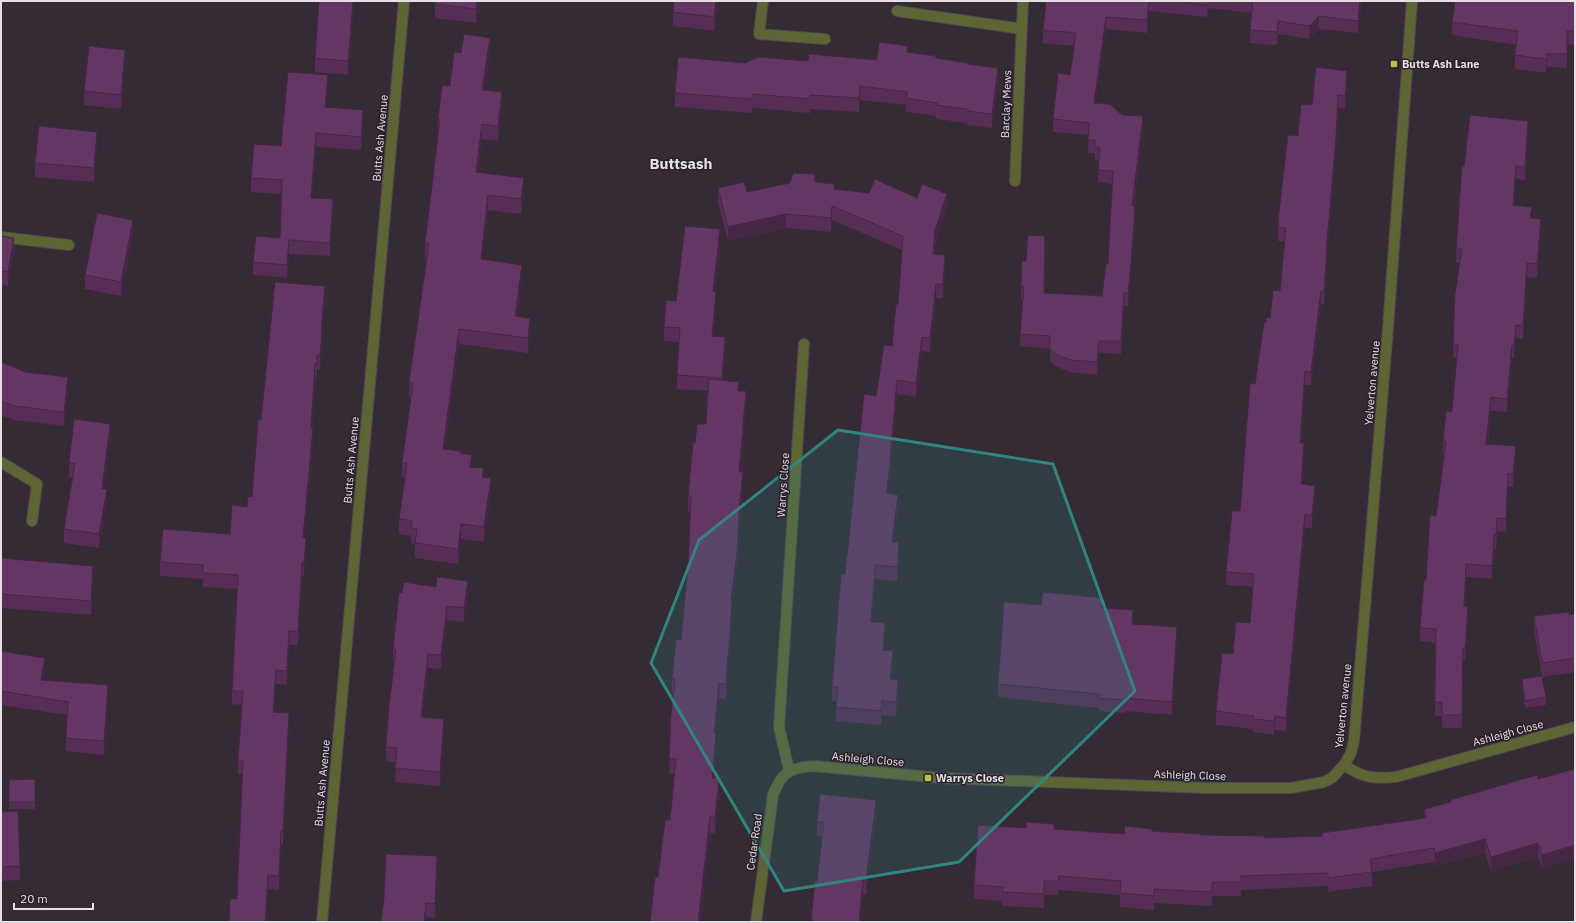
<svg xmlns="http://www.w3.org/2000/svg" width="1576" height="923" viewBox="0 0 1576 923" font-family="'IBM Plex Sans',sans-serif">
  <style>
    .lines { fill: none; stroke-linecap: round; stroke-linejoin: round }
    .service-casing { stroke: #504850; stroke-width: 12 }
    .minor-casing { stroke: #504850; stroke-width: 12 }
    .service { stroke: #5f6434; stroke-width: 10 }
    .minor { stroke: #5f6434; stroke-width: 10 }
    .wall { fill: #562e55 }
    .shaded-wall { fill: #462645 }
    .building { fill: #643663; stroke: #462645 }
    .marked { fill: #2f8680; fill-opacity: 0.2; stroke: #2f8680; stroke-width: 3; stroke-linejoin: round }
    .poi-dot { fill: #b8c147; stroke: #2a212a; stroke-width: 1.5 }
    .labels { text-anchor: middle; stroke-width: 3; stroke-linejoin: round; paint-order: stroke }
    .poi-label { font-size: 11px; font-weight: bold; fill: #e6e0e6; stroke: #2a212a; text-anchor: start }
    .street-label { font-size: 11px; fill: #e6e0e6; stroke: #2a212a }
    .district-label { font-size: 15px; font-weight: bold; fill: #e6e0e6; stroke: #2a212a }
  </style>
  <rect width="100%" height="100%" fill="#342b34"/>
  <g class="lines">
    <g class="service-casing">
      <path id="service" d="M1,237L69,245"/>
    </g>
    <g class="minor-casing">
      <path id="minor" d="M763,1L759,34L825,39
        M897,11L1022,29
        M1015,181L1023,1
        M1,462L37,484L32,521
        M1344,765C1362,778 1375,779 1396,777L1575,727
        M789,770L779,727L804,344
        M322,922L404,1
        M756,922L773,795C782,772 789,768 813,766L941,778L1206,788H1291L1324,782L1332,778L1344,765L1351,753L1354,741L1388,328L1412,1"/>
    </g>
    <use href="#service" class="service"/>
    <use href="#minor" class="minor"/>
  </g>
  <path class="wall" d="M354,1L348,75L315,72V58Z
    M479,1L476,23L435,18V4Z
    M718,1L714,31L673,26V12Z
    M1046,1H1362L1358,33L1319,29L1309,39L1278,34L1277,45L1250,43V30L1252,13L1208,8L1207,17L1149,11L1147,33L1106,29L1095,103L1122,115L1143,129L1134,207L1135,219L1131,276L1128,306H1124L1121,354L1099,353L1097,375L1070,372L1055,366L1050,361V349L1020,346V334L1023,299H1021V286L1026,261L1045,248L1044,293L1102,296L1108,264L1112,184L1098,182L1099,160H1095V153H1088L1089,135L1053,132V119L1070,75L1074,46L1043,43V30Z
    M1575,1V45L1567,44V68L1547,67L1546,73L1515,69V55L1517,45L1452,35V22Z
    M461,53H490L484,90L502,107L498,141L482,139L478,172L524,193L521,214L488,210L482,259L522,280L517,316L530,333L528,353L459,344L445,449L461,453L472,467L484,477L491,493L484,542L461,539L458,564L415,558V544L411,543V536L399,534V519L405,478H402V463L411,398L409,397V382L427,258H425V243L438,133V119Z
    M936,58L967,64L998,82L992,128L967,125V123L936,119V116L906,112V105L860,100L859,112L810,109V113L752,108V113L675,107V93L745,63Z
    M125,63L121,109L84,105V91Z
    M1347,84L1345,109L1338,108L1336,153L1327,253V267L1324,305L1321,304L1311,385H1305L1301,443L1304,456L1302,485L1315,499L1312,528H1305L1286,731L1275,730L1274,735L1253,732V729L1216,725V711L1233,654L1250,623L1253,587L1226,585V572L1240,511L1255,384L1266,323L1270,318L1280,291L1285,241H1278V221L1298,136L1312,105Z
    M328,88L326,107L363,123L361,150L316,147L312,198L333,212L330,256L289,254L287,278L253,275V262L280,238L281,194L251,192V178L281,146Z
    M1528,135L1525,180L1516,179L1514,205L1532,218L1541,233L1537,278L1527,277L1523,339L1516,338L1514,358H1512L1507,412L1491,411L1488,444L1516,459L1513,487H1508L1506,532L1497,531L1496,549H1494L1492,579L1466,577L1465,606L1468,620L1465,661H1463L1462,728H1442V716H1435L1436,643L1420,641V628L1426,580L1436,516L1444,455H1443V441L1452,412L1457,358L1453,357V344L1460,263H1456V249L1464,167Z
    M97,146L94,182L35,177V163Z
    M815,182L834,189L917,198L947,208L935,244L934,254L945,269L943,298H936L930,352L922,351L916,397L897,394L888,493L898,509L894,542L899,556L897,581L875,579L872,622L885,637L884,650L893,665L891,679L898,694L896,716L882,715L881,725L836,721V701H832V687L845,575L876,396L892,346L898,304L902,250L832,220L831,232L786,228L728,241L718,202V188L747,192L790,183Z
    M133,234L121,296L85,289V275Z
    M1,236L14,252L8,286L1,285Z
    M720,243L715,291L716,306L713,336L725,351L723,380L739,391L746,407L740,472L743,487L739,527L737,567L732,606V617L726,699L719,698L715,733L716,748L713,778L719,794L715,833H710L700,922H650L670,820L674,774H669L670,724L674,694H672V679L681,640L688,567L691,512H688V496L695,443L706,424L708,391L677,389V375L679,342L664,341V327L676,301Z
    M325,300L322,333V347L320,369H317V377H315L312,428L313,442L304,538L306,552L304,576H302L298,645H289L287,685L276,684L274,712L289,727L283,845H281L279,890L268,889L266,922H229L237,899L242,774H238V760L242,705L232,704V691L238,589L203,587V579L160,576V562L230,534L247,507L252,497L261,420Z
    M1,362L68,391L64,426L14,420L1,415Z
    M110,438L103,489L107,503L99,548L64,543V529L72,477H69V463Z
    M1,558L93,580L91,615L1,608Z
    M468,595L464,622L447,620L441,669L428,668L422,717L444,733L440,786L395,782L396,762L386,761V747L394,663H393V649L397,612Z
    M1041,605L1103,608L1133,624L1177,640L1172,715L1125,711V713L1099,711V708L998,697V684Z
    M1575,614V672L1542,677L1546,697V705L1525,708L1522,686V679L1542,676L1534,630V616L1569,615Z
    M1,651L45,672L43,680L108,699L104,755L66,751V738L67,715L1,705Z
    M1575,769V859L1542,869L1538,857L1491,871L1485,853L1435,866L1434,862L1372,872V886L1328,892V886L1241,890V896H1212V906L1154,903V910L1120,907V895L1059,890L1058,895H1044V908L1002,906V901L974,899V885L1026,828L1054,829L1124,834L1152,831L1201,835L1264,838L1322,836V833L1424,819V809L1450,802V800L1538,779Z
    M35,779V809H9V780Z
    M1,812L20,866V880L1,881Z
    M876,814L866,895L863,894L860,922H811L817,881L822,836H817V822Z
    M437,870L435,918L426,917L381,922Z"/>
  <path class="shaded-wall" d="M353,1H354L348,75V61Z
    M477,1H479L476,23V9Z
    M716,1H718L714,31V17Z
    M1149,1V11L1147,33V20Z
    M1360,1H1362L1358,33V21Z
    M1319,16V29L1309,39V26Z
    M1106,17V29L1094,115V103Z
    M1278,21V34L1277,45V32Z
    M490,38V53L482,105V90Z
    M125,50V63L121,109V95Z
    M1547,54V67L1546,73V59Z
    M998,68V82L992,128V114Z
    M1347,71V84L1345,109V96Z
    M328,75V88L325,121V107Z
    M860,86V100L859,112V98Z
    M502,92V107L498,141V126Z
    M1338,95L1336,153L1326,267V253Z
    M363,110V123L361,150V137Z
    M1143,116V129L1132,219V206Z
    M1528,121V135L1525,180V167Z
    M482,124V139L476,186V172Z
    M97,132V146L94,182V168Z
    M316,133V147L311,211V198Z
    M1516,166V179L1513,218V205Z
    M524,178V193L521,214V199Z
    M947,194V208L935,244L933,268L935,230Z
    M488,195V210L481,274V259Z
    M333,199V212L330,256V243Z
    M832,206V220L831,232V218Z
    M1135,207V219L1131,276L1128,306V293Z
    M786,214V228L728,241V227Z
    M1541,219V233L1537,278V264Z
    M133,220V234L121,296V282Z
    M720,229V243L713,305V291Z
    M14,238V252L8,286V272Z
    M289,240V254L287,278V265Z
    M1327,253V267L1324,305V291Z
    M945,255V269L943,298V284Z
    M1527,263V277L1523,339V326Z
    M522,265V280L515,331V316Z
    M936,284V298L930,352V338Z
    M325,286V300L321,347V333Z
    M1321,291V304L1311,385V372Z
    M716,292V306L712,350V336Z
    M1124,293V306L1121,354V341Z
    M530,318V333L528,353V338Z
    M1516,325V338L1514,358V345Z
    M459,329V344L443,464V449Z
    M322,333V347L320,369V355Z
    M725,337V351L722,392V378Z
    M922,337V351L916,397V383Z
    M1099,341V353L1097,375V362Z
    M1512,345V358L1507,412V399Z
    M315,363V377L311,441V428Z
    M1305,371V385L1300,456V443Z
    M68,377V391L64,426V412Z
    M897,380V394L887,507V493Z
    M746,391V407L739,487V472Z
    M1491,397V411L1486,458V444Z
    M110,424V438L102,502V489Z
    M313,428V442L303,552V538Z
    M1304,443V456L1301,498V484Z
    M1516,446V459L1513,487V474Z
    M472,455V470L470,467Z
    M743,472V487L739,527L737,567L732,606V617L726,699V684L731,601Z
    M1508,473V487L1506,532V519Z
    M491,478V493L484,542V527Z
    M1315,486V499L1312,528V515Z
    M107,489V503L99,548V534Z
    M898,495V509L892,556V542Z
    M1305,514V528L1286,731V718Z
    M461,524V539L458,564V549Z
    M1494,535V549L1492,579V566Z
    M306,538V552L304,576V562Z
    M899,542V556L897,581V567Z
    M302,562V576L298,645V632Z
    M1466,564V577L1464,620V606Z
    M875,565V579L871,636V622Z
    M93,566V580L91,615V601Z
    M468,581V595L464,622V608Z
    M447,606V620L441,669V655Z
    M1468,607V620L1465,661V648Z
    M885,623V637L883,664V650Z
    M1177,627V640L1172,715V702Z
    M289,631V645L287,685V671Z
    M893,651V665L890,693V679Z
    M428,654V668L421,731V717Z
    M45,658V672L41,694V680Z
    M276,670V684L273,726V712Z
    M898,680V694L896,716V702Z
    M719,683V698L714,748V733Z
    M108,685V699L104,755V741Z
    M882,701V715L881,725V711Z
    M289,713V727L283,845V831Z
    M1275,716V730L1274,735V721Z
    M444,719V733L440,786V772Z
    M716,733V748L712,793V778Z
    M719,778V794L715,833V818Z
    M876,800V814L866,895V881Z
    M710,817V833L700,922H698Z
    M281,831V845L279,890V876Z
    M1485,839V853L1435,866V853Z
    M1538,843V857L1491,871V857Z
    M1575,845V859L1542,869V855Z
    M437,856V870L435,918V904Z
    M268,875L266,922H265Z
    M863,880V894L860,922H859Z
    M426,903V917L425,922H424Z"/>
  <path class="building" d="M319,1H353L348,61L315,58Z
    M435,1H477L476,9L435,4Z
    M674,1H716L714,17L673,12Z
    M1046,1H1149L1147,20L1106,17L1094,103L1110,104L1122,115L1143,116L1132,206L1135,207L1131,264L1128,293H1124L1121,341H1099L1097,362L1070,360L1055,354L1050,349V336L1020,334L1024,286H1021L1022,261H1026L1028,235L1045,236L1044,293L1102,296L1106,264H1108L1113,171L1098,170L1100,147H1095V140H1088L1089,123L1053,119L1058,73L1070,75L1076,33L1043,30Z
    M1176,1H1208L1207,5Z
    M1253,1H1360L1358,21L1319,16L1309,26L1278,21L1277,32L1250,30Z
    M1455,1H1575V31H1567V54H1547L1546,59L1515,55L1518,31L1452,22Z
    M464,34L490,38L482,90L502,92L498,126L482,124L476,172L524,178L521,199L488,195L481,259L522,265L515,316L530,318L528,338L459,329L443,449L461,451L460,453L472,455L470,467L484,468L482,477L491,478L484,527L461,524L458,549L415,543L417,529L411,528L412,521L399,519L407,463H402L413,383L409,382L429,244L425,243L440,119H438L442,85L450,86L454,52L461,53Z
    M879,42L908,46L907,52L936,56V58L967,63V64L998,68L992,114L967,111L968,109L936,105L937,103L906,98L907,92L860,86L859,98L810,95V99L752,94V99L675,93L678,57L745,63L758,57L808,61L809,54L877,60Z
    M89,46L125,50L121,95L84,91Z
    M1316,67L1347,71L1345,96L1338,95L1336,139L1326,253H1327L1324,291H1321L1311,372L1305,371L1300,443H1304L1301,484L1315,486L1312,515L1305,514L1286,718L1275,716L1274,721L1253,719L1254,716L1216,711L1222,653L1233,654L1236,622L1250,623L1254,574L1226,572L1232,511H1240L1250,383L1255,384L1264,322L1266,323V317L1270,318L1273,290L1280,291L1286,228L1278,227L1279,221H1278L1288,135L1298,136L1301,104L1312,105Z
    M288,72L328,75L325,107L363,110L361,137L316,133L311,198L333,199L330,243L289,240L287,265L253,262L256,236L280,238L282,180L251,178L254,144L281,146Z
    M1470,115L1528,121L1525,167L1516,166L1513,205L1532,207L1530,218L1541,219L1537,264L1527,263L1523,326L1516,325L1514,345H1512L1507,399L1491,397L1486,444L1516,446L1513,474L1508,473L1506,519L1497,518L1496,535H1494L1492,566L1466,564L1464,606L1468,607L1465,648H1463L1462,715H1442V702H1435L1436,629L1420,628L1424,580H1426L1430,515L1436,516L1446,442L1443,441L1446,411L1452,412L1458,344H1453L1455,293L1462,249H1456L1462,166L1464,167Z
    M39,126L97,132L94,168L35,163Z
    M793,173L815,174V182L834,184V189L869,193L875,179L917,198L922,184L947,194L935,230L933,254L945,255L943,284H936L930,338L922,337L916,383L897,380L887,493L898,495L892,542H899L897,567L875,565L871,622L885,623L883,650L893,651L890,679L898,680L896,702L882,701L881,711L836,707L838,687H832L841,574L845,575L864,394L876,396L884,345L892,346L896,304H898L903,236L832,206L831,218L786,214L728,227L718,188L744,182L747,192L790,183Z
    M97,213L133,220L121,282L85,275Z
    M685,226L720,229L713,291L716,292L712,336L725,337L722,378L677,375L680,328L664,327L666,300L676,301Z
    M1,236L14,238L8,272L1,271Z
    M275,282L325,286L321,333H322L320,355H317V364L315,363L311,428H313L303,538H306L304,562H302L298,632L289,631L287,671L276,670L273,712L289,713L283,831H281L279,876L268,875L265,922H229L230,899H237L243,761L238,760L243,691H232L238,575L203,573V565L160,562L163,529L230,534L232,505L247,507L248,496L252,497L258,420H261Z
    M1,362L25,372L68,377L64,412L14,406L1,401Z
    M709,379L739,382L738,391H746L739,472H743L739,512L737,552L731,601L732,602L726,684L719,683L714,733H716L712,778H719L715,818L710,817L698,922H650L655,877H658L665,820H670L676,759H669L671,725L670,724L675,679H672L676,639L681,640L688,567L691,497L688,496L693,443H695L697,424H706Z
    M74,419L110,424L102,489H107L99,534L64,529L75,463H69Z
    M1,558L93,566L91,601L1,594Z
    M437,577L468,581L464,608L447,606L441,655L428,654L421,717L444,719L440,772L395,768L397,748L386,747L389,705L396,650L393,649L399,593H402L404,582L436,587Z
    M1043,592L1103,598L1102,608L1133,610L1132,624L1177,627L1172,702L1125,698V700L1099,698L1100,694L998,684L1004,602L1041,605Z
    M1569,612V615L1575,614V658L1542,663L1534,616Z
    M1,651L45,658L41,680L108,685L104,741L66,738L68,702L1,691Z
    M1542,676L1546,697L1525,701L1522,679Z
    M1575,769V845L1542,855L1538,843L1491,857L1485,839L1435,853L1434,848L1370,859L1372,872L1328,878V873L1241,876V882H1212V892L1154,889V896L1120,893L1121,881L1059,876L1058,881H1044V894L1002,892L1003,887L974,885L978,825L1026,828V822L1054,824V829L1124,834L1125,826L1152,829V831L1201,834L1200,835L1264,836V838L1323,836L1322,833L1426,818L1424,809L1451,802L1450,800L1537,775L1538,779Z
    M35,779V802H9V780Z
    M820,794L876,800L866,881L863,880L859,922H813L814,920H811L815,881H817L824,822H817Z
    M18,811L20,866L1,867V812Z
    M386,854L437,856L435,904L426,903L424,922H381L384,897Z"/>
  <path class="marked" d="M838,430L1053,464L1135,691L959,862L784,891L651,663L699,540Z"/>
  <g class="poi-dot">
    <rect x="1390" y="60" width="8" height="8" rx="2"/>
    <rect x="924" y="774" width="8" height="8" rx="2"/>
  </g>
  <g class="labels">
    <g class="poi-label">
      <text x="1402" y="68">Butts Ash Lane</text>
      <text x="936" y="782">Warrys Close</text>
    </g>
    <g class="street-label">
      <text transform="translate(1006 104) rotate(-88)" y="4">Barclay Mews</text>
      <text transform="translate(380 138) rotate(-85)" y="4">Butts Ash Avenue</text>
      <text transform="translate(1372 383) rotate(-85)" y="4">Yelverton avenue</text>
      <text transform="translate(351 460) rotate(-85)" y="4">Butts Ash Avenue</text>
      <text transform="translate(783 485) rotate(-86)" y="4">Warrys Close</text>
      <text transform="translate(1343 706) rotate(-84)" y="4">Yelverton avenue</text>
      <text transform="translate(1508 733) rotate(-15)" y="4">Ashleigh Close</text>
      <text transform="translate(868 759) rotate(5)" y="4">Ashleigh Close</text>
      <text transform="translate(1190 775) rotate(2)" y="4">Ashleigh Close</text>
      <text transform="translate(322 783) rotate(-85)" y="4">Butts Ash Avenue</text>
      <text transform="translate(754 842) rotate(-82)" y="4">Cedar Road</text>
    </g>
    <g class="district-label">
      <text x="681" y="169">Buttsash</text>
    </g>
  </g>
  <rect width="1576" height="923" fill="none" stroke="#e6e0e6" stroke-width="4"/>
  <path d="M14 903v6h79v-6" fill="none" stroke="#e6e0e6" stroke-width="2"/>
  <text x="20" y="903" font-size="12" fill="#e6e0e6" stroke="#2a212a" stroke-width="3" paint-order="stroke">20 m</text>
</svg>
